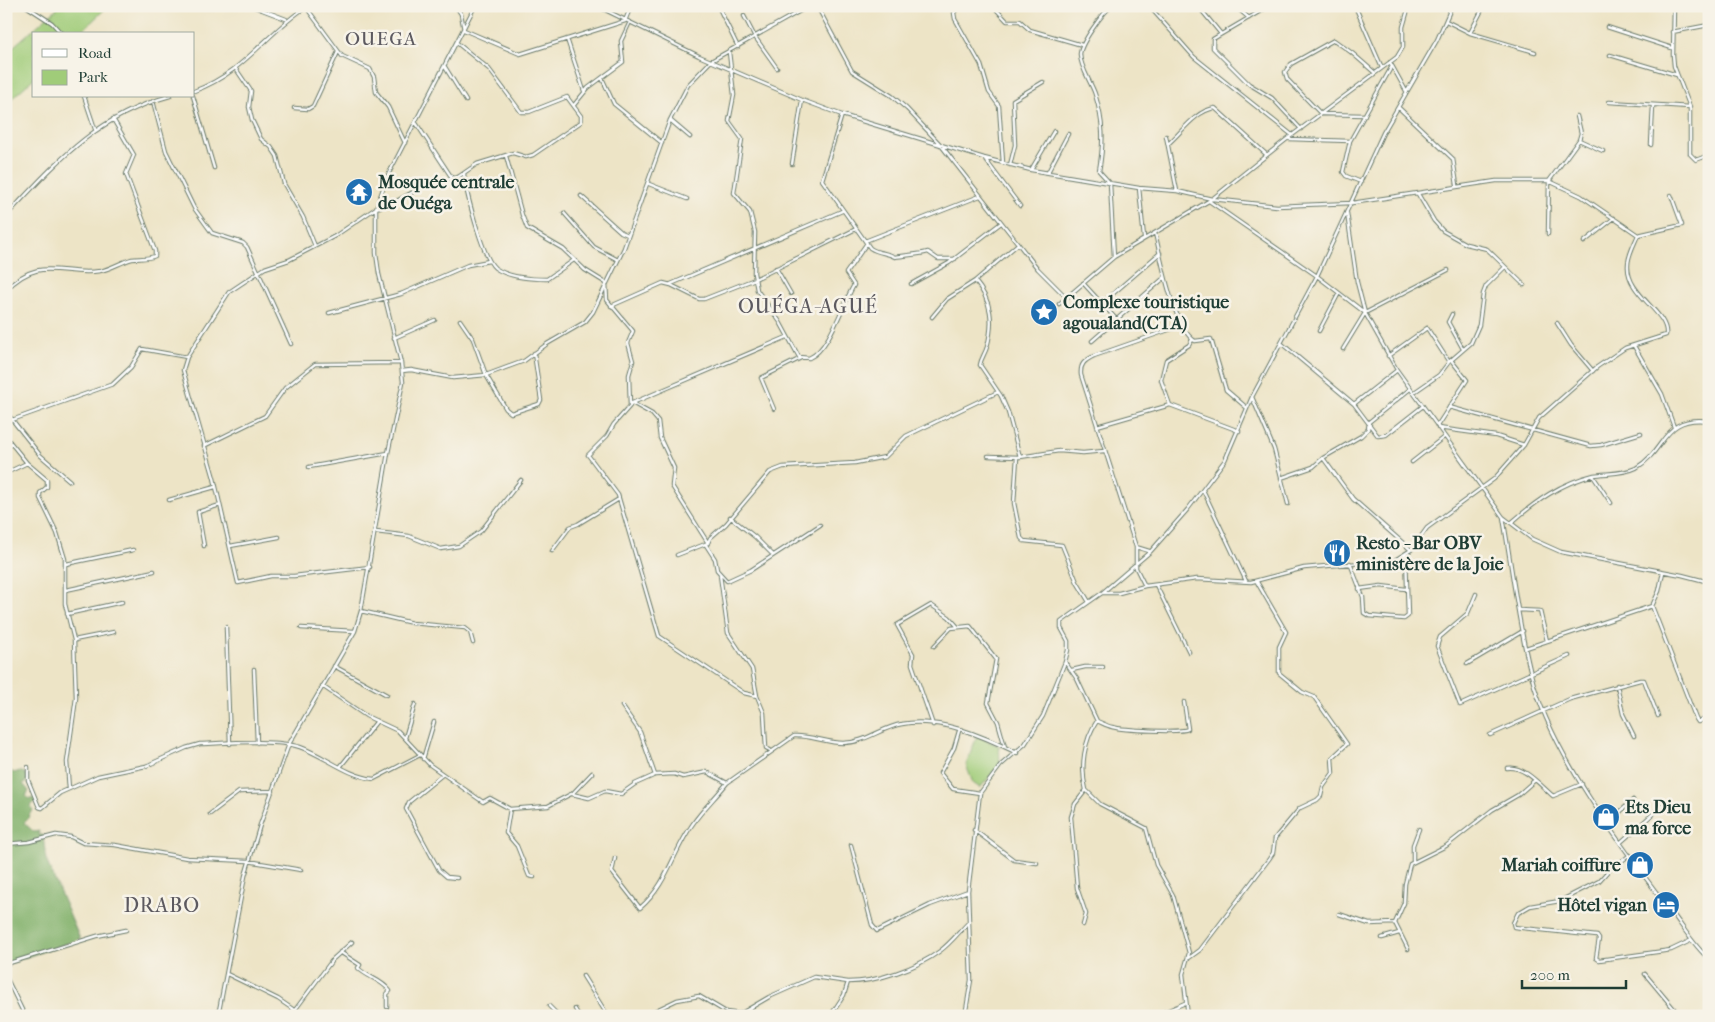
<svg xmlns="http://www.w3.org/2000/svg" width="1715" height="1022" viewBox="0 0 1715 1022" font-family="'IM FELL French Canon',serif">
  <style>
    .green { fill: #a0cc79; stroke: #608456 }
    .forest { fill: #80b069; stroke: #50764e }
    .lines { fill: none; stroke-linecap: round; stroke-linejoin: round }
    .street-casing { stroke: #677767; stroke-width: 4.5 }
    .street { stroke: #fff; stroke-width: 2.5 }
    .labels { text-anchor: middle; stroke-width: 5; stroke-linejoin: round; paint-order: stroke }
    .poi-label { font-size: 18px; font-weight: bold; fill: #1f3d34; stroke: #f7f3e8; text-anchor: start }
    .neighbourhood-label { font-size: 19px; letter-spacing: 1px; fill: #5d5a60; stroke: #f7f3e8 }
    .quarter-label { font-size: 20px; letter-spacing: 1px; fill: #5d5a60; stroke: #f7f3e8 }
  </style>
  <rect width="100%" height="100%" fill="#f7f3e8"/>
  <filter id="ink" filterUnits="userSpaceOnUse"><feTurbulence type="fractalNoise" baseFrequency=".02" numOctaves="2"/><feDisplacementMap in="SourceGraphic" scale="10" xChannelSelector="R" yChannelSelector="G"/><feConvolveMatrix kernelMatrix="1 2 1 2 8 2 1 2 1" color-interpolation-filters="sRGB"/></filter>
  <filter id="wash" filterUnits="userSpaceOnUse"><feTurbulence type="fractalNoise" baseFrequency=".0096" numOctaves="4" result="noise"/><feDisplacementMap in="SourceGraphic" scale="20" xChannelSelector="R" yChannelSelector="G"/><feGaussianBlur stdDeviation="1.12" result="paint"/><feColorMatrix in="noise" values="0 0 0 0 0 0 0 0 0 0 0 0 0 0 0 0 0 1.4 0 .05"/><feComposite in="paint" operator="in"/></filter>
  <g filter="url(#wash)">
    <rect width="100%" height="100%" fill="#ede4c6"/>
    <path class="green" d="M60,6H108L79,34H34V78L6,104V53Z
      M977,736L999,746L1000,764L980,788L973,783L966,765Z"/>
    <path class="forest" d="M6,768L14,773L20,771L26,774L28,780L23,784L29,791L26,796L29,799L35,798L36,801L31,806L33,811L29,815L30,817L24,823L34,832L39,831L38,835H43L46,860L80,939L6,964V848L9,844H6Z"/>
  </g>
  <g filter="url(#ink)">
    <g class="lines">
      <g class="street-casing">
        <path id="street" d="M26,6L52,23L62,34
          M252,6L286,19
          M456,6L461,14L464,30L520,54L625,21L631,6
          M597,6L699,56L802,100L842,115L984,158L1031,170L1139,188L1177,191L1212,199L1277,206L1352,203L1496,181H1549L1581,196L1638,235L1682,225L1671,195
          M718,6L738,47
          M817,6L852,71L892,96L907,109L940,144L1038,269L1066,297
          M959,6L954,13L955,19L981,65L989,92L999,106L1003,163
          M993,6L1007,21H1020L1030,30L1082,45
          M1112,6C1103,12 1081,43 1080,54C1080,67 1091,82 1095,94C1104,123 1104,142 1099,171L1110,183L1114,257
          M1149,6L1194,57L1292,135
          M1198,6L1221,34
          M1235,6L1249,18
          M1269,6L1213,39V48L1249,84L1272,98L1301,129
          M1355,6L1382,68
          M1674,6L1673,55L1674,66L1690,107V154L1696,160L1709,155
          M306,7L342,56L370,69L374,77L376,92L388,107L405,143
          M744,16L755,37L777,68
          M1446,21L1470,33L1535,52
          M1607,27L1672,48
          M1672,32L1709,25
          M1470,33L1484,6
          M567,39L584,91
          M729,52L734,95L729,121L742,139L734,193L750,212L755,232L754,273L757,290L780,322L799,357L809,358C830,349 842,305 854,285L846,273L867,243
          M1610,55L1677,75
          M1390,62L1406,91
          M445,67L466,101
          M236,69L251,91L249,107L252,120L261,139L271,147L277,156L284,184L303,217L315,246
          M602,78L614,104L662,143
          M194,91C244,73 264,35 306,7
          M84,96L95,129
          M193,96L214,168
          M153,101L166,151L194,208L212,233L243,243L247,247L291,344
          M1609,102L1690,107
          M574,105L588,88L623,62L621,41L629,24
          M1398,107L1453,159L1457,185
          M294,108L308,109L313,106L338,52
          M842,115L822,180L870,248C879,254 886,252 895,257C907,255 917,255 928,252L938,259H955
          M1365,115L1321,114L1287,79L1285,72L1291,64L1334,40L1352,53L1375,73
          M670,120L690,137
          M416,123L452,178
          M1166,136L1177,191
          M1289,139L1350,141
          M1579,140L1603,151
          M1168,144C1182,132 1195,111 1215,108L1267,155
          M1651,145L1653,106
          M506,156L522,215L527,228L563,249L585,270L606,283
          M985,159L1020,206
          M792,164L802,100
          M1010,165L1015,145L1013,100L1043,82
          M1031,170L1054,131
          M1048,172L1068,134
          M464,173C465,189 483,259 495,268C508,277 531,279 547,279L574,260
          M1361,182L1346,176L1343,172L1350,141L1392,66
          M649,184L687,199
          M1139,188L1144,238
          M1418,194L1434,221L1443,231L1466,244L1487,249L1524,285
          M581,196L621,232L628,235
          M1209,201L1317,276L1364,312
          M564,213L594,247L618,260
          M1347,213L1357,282L1365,313L1397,370L1503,517L1532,539L1561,552L1682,575L1709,582
          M6,216C57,162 96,116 170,96
          M1155,233C1161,257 1173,328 1195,341L1211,339L1226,390L1247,408
          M1548,234L1549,181L1579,140L1581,133L1577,116
          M865,241L980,196
          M1584,242L1614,218
          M776,268L791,294
          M975,281C992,301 994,322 987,347C985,354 981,358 980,365L1001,396L1008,412L1020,457
          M606,283L607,300L633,331L628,343L633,361L629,375L630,406L614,424L607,436L588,455L618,495L659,636L744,693L757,696
          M1083,283L1117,320
          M671,284L842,211
          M911,284L949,263L1001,223
          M6,290C40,254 62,277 100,271C111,269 121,262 132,259C140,258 148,259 155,256V251L126,174L134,155L113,119
          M1059,304L1114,257L1212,199L1287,139L1397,57L1403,47V27L1409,6
          M1101,304L1160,253
          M611,306L663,283L671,285L699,299H704L755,279L856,229
          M329,313L401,294L468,265L489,261
          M1452,314L1448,322L1463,349
          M932,317L947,299L975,281L1018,244
          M460,320L473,339L486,375L506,409L511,413L539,404L541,400L534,353
          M1557,323L1571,345L1593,371
          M1319,331L1339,293
          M394,338L435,320
          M1192,340L1189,345L1166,360L1161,380L1170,405L1239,431
          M1092,341L1165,277
          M1281,343L1354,404L1378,436L1386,435L1423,406
          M1634,346L1662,394L1674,427
          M1343,349L1365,313L1448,270
          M1388,356L1427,328L1449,362
          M402,371L411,370L453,378L486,375L524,361L547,344L585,322L593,312L624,248L670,120L688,85L711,61L809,6
          M1413,393L1439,375L1449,362L1471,343L1479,325L1483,294L1486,286L1504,268
          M1252,397L1274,449L1288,504
          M632,403L652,414L658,421L660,438L674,468L672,486L708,543
          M630,404L787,337
          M1354,404L1396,371
          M1449,407L1591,446L1601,445L1641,433
          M774,409L761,378L801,358
          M6,412L40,455L70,481
          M12,420L113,384L131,367L142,349L187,357
          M1097,426L1170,405
          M1437,426L1467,380L1451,360
          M1438,428L1496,436L1524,445
          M6,437L27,463L47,480V487L40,493V498L57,533L65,559V604L74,640L76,698L67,762L69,789
          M204,446L265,416L285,388L315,364L401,363
          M988,456L1020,457L1059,451L1083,453L1104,451
          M1017,457L1014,503L1021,538L1024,541L1062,545L1077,582L1089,602
          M1323,458L1353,499L1411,550
          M1412,462L1444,437
          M309,467L388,453
          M6,473L27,463
          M1593,476L1611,503
          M1281,478L1313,467L1323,458L1361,436L1368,429L1369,422L1410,389
          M1203,490L1246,581
          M169,500L215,487
          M730,517L755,537L773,555
          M1503,517C1512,569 1518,623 1531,674C1549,750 1621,846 1669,909C1682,925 1693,945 1709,959
          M1511,523C1536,501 1561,483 1594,475C1607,473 1624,474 1636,468C1667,450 1662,415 1709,421
          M376,532L409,536L441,549L459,546L481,531L521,480
          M706,545L715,559L717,570L727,581L751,570L820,525
          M204,546L198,512L220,505
          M230,546L279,537
          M1136,547L1149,551
          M552,551L570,527L578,524L619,499
          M677,555L708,543L710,538L726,524L770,472L783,467L855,463L885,457L906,436L998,392
          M1350,563L1363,597L1364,613L1369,616L1404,619L1408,616L1406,554
          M66,564L133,550
          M370,567L294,576H271L238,583L214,478L183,370L187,357L229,292L265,268L289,260L335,236L376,208L393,203L424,186L458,177L477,164L513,153L526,157L533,155L581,122V116L567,97L529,112H521L489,69L457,43
          M1663,572L1659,591L1652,606L1696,719L1698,722L1709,717
          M720,575L728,633L752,669L757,696L764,713L766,748L770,750
          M1156,585L1189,652
          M1145,586L1136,568V547L1081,375C1080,364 1084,361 1094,356L1183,325
          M1359,589L1381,586L1406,589
          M66,590L154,571
          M1103,593H1119L1145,586L1197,579L1251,582L1304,568L1395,560L1411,550L1427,528L1494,479L1524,445L1539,418L1597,367L1625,348L1666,335C1669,312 1626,295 1628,265C1628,255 1634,245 1638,235
          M1476,594L1468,613L1440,637L1437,646L1460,705L1569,656
          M1519,610L1540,611L1547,641
          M361,611L412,623L465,628L470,632L473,643
          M67,614L122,602
          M226,627L230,744
          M301,628L354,631
          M74,640L114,632
          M934,646L951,628L970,626L996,659L988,703L998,722L1005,747
          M1526,648L1652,606
          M1065,662L1077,679L1097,721C1084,740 1080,767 1086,790L1100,804L1146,828L1156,865L1173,895L1189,953L1183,974L1188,1016
          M1467,664L1523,631
          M334,666L387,695
          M254,669L257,743
          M1072,670L1085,667H1103
          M1617,685L1623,714L1634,736
          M322,686L366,716L398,731L430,765L483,802L490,798L510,809L548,806L571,794
          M622,706L640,732L655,775
          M1097,721C1102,723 1107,726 1112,727C1123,730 1181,733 1188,729L1184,702
          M933,725L912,664L913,654L897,625L931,605L949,617L958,627
          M959,731L954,748L940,773L953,789L980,793
          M1490,735L1570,699L1640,680H1644L1658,716
          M405,738L415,704
          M423,759L434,722
          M28,767V780L39,807L42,808L60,793L98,776L146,766L186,748L200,744C226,743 277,739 300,747C325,756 347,776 374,779L420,755
          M340,767L377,721
          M1507,768C1524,765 1541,786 1553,796L1582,784
          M592,773L572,794L589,798L605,791L621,794L635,784L655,775L674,774L683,777L707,772L727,783L794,736C810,735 827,743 843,743C865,743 882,727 902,724C940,717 983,736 1017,753
          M442,775L409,802L406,809L439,870L447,877L457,878
          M510,809L506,833L517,846L529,876L534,877
          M210,814L239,792L273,791
          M1608,823L1633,800
          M974,830L1014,860L1037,863
          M1621,842L1663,805
          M6,844L29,842L56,835L71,837L83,843L115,845L187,858L248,861L301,870
          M851,845L872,925L877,931L930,905L968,891
          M1630,855L1609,870L1599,881L1560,901L1530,906L1518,913L1513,923L1514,927L1597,936L1599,939L1596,958L1599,960L1671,950L1692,940
          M615,858L612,872L640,908C667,885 673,852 692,825C702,810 716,797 727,783
          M1413,862V845L1419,829
          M1339,914L1369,924L1395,923
          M1083,925L1086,914L1077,888L1071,817L1075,804L1086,790
          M1382,938L1399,933
          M1408,949L1395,923L1404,903L1405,884L1410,864L1446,846L1492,810L1518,795L1535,780
          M340,952L360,965L358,968C368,978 381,979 390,991L387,994V1007
          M1189,958L1200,950L1269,859L1273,853L1275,838L1300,808L1317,800L1321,796L1323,787L1333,773L1332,758L1347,744L1314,697L1302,692L1279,673V647L1286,632L1257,582
          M6,964L97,936L126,930
          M227,974L278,999L303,1016
          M1645,974L1680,1016
          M583,976L608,1016
          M6,977L25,1016
          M848,982C877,982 917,968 940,951C951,943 959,932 968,923
          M549,1006L559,1016
          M575,1009L579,1016
          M295,1010L333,959L352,942
          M218,1016L245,876L260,825L289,744L355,631L361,611L388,453L403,382L401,363L379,274L376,253V208L388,175L475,6
          M644,1016L677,1000L699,996L726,1012L740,1014L769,997L814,977L848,982L844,995L831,1015
          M965,1016L971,980L968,891L980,793L1001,765L1025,744L1043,716L1065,662L1068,650V641L1061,628V622L1102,593L1151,551L1188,509L1225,460L1252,397L1317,276L1383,133L1437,40L1452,6
          M1155,1016L1185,1003
          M1699,1016L1709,1012"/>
      </g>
      <use href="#street" class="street"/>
    </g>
  </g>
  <defs>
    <g id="temple-disc" transform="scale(1.4375)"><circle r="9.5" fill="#1f6fb2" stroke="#f7f3e8"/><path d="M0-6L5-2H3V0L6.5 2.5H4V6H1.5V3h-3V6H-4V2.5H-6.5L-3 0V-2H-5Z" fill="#fff"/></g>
    <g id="sight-disc" transform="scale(1.4375)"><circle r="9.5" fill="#1f6fb2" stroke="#f7f3e8"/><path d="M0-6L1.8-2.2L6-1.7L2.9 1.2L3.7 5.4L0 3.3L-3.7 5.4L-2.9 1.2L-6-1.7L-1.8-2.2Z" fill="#fff"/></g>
    <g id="restaurant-disc" transform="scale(1.4375)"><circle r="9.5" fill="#1f6fb2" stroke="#f7f3e8"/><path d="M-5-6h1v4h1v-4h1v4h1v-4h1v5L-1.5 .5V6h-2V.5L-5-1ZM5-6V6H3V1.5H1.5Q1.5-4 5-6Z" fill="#fff"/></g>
    <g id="shop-disc" transform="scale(1.4375)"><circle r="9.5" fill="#1f6fb2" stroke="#f7f3e8"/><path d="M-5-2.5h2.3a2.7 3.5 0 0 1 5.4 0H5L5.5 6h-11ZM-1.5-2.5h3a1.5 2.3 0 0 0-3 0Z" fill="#fff"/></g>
    <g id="hotel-disc" transform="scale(1.4375)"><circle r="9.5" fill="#1f6fb2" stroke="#f7f3e8"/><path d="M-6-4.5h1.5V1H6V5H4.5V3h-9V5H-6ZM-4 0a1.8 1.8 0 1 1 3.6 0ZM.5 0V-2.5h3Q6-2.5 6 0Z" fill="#fff"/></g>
  </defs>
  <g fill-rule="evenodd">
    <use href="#temple-disc" x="359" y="192"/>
    <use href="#sight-disc" x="1044" y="312"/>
    <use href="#restaurant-disc" x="1337" y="553"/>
    <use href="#shop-disc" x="1606" y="817"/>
    <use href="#shop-disc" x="1640" y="865"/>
    <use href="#hotel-disc" x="1666" y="905"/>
  </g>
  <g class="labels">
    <g class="poi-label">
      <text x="378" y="188">Mosquée centrale<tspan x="378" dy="21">de Ouéga</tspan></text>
      <text x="1063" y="308">Complexe touristique<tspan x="1063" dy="21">agoualand(CTA)</tspan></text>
      <text x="1356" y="549">Resto - Bar OBV<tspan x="1356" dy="21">ministère de la Joie</tspan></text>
      <text x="1625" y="813">Ets Dieu<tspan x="1625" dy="21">ma force</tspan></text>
      <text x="1621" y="871" text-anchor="end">Mariah coiffure</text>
      <text x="1647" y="911" text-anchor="end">Hôtel vigan</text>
    </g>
    <g class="neighbourhood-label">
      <text x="381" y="45">OUEGA</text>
    </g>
    <g class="quarter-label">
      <text x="808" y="313">OUÉGA-AGUÉ</text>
      <text x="162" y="912">DRABO</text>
    </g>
  </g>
  <rect width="1715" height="1022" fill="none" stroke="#f7f3e8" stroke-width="25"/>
  <rect x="32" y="32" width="162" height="65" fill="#f7f3e8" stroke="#a1aaa0"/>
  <rect x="42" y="49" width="25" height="8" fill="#ffffff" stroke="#a1aaa0"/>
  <text x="78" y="58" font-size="15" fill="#1f3d34">Road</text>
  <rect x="42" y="70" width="25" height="15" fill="#a0cc79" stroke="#a1aaa0"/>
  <text x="78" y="82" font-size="15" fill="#1f3d34">Park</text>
  <path d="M1522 980v8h104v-8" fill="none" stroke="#1f3d34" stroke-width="2.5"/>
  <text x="1530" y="980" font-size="15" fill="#1f3d34" stroke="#f7f3e8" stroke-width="4" paint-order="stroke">200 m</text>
</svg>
